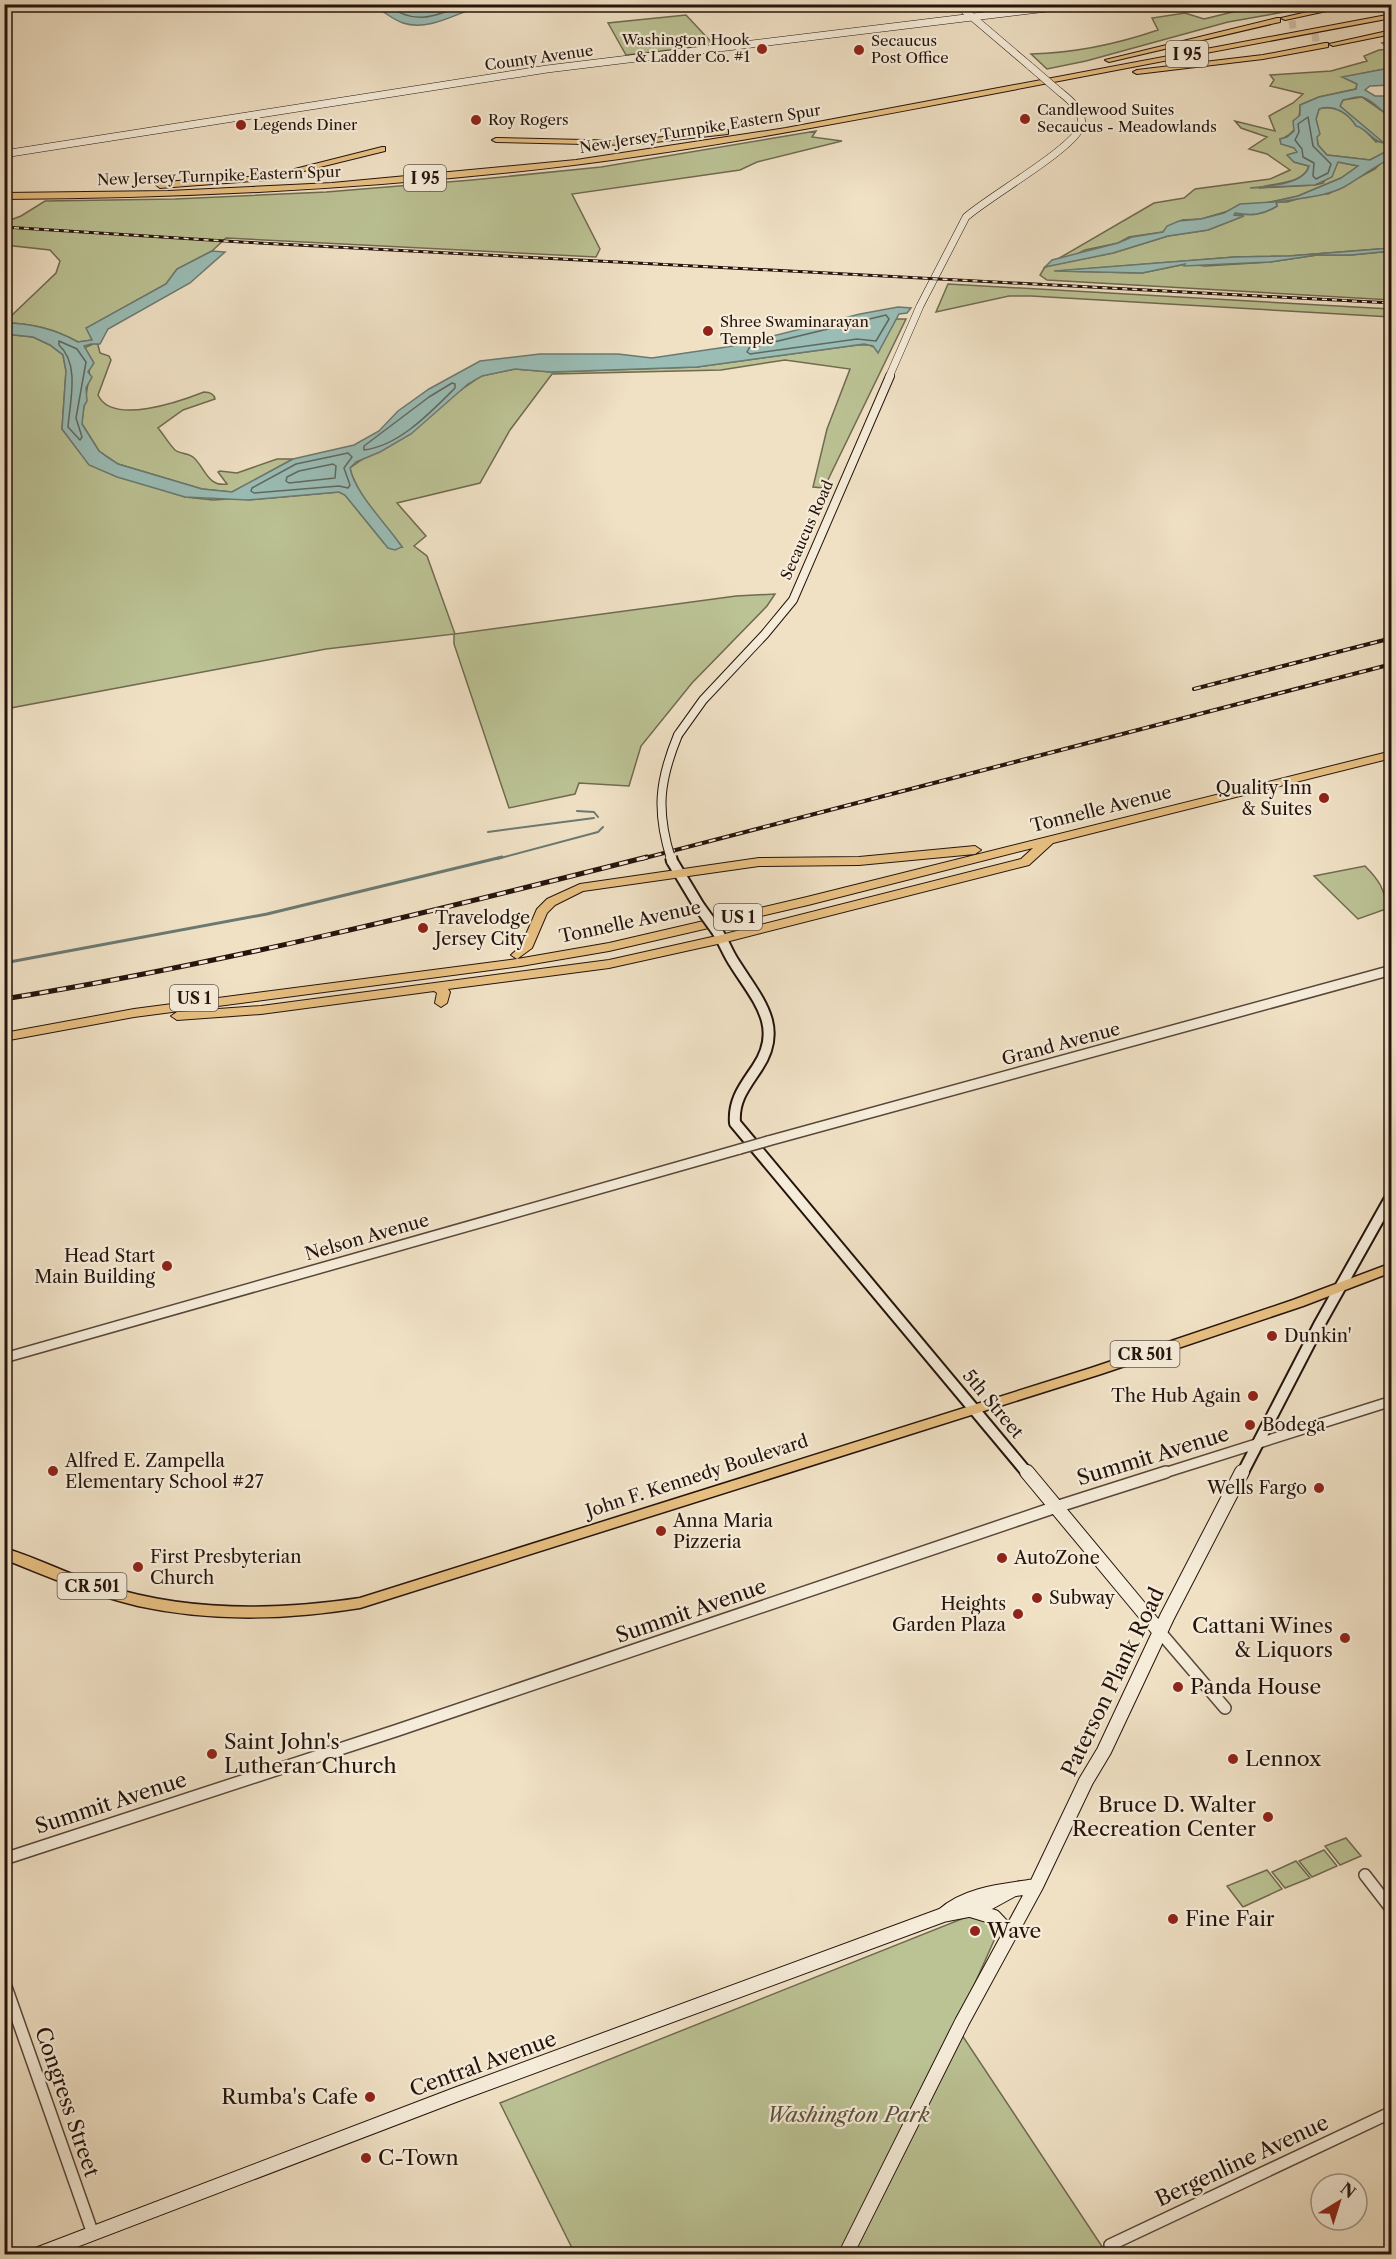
<svg xmlns="http://www.w3.org/2000/svg" width="1396" height="2259" viewBox="0 0 1396 2259" font-family="'Libre Caslon Text',serif">
  <style>
    .green { fill: #bbc294; stroke: #706a50; stroke-width: 1.5 }
    .water { fill: #9abdb6; stroke: #6b7972; stroke-width: 1.5 }
    .lines { fill: none; stroke-linecap: round; stroke-linejoin: round }
    .shore { stroke: #606861; stroke-width: 1.5 }
    .stream-far1 { stroke: #6b7972; stroke-width: 2 }
    .stream { stroke: #6b7972; stroke-width: 3 }
    .motorway-tunnel { stroke: #d2c2a9; stroke-width: 8; stroke-dasharray: 8 4.5; stroke-linecap: butt }
    .tertiary-far1-casing { stroke: #58463a; stroke-width: 12 }
    .tertiary-casing { stroke: #58463a; stroke-width: 14 }
    .secondary-far3-casing { stroke: #25130c; stroke-width: 8 }
    .secondary-far2-casing { stroke: #25130c; stroke-width: 10 }
    .secondary-far1-casing { stroke: #25130c; stroke-width: 14 }
    .secondary-casing { stroke: #25130c; stroke-width: 16 }
    .primary-casing { stroke: #25130c; stroke-width: 3 }
    .trunk-casing { stroke: #25130c; stroke-width: 2 }
    .motorway-casing { stroke: #25130c; stroke-width: 2 }
    .tertiary-far1 { stroke: #f5ecd9; stroke-width: 9 }
    .tertiary { stroke: #f5ecd9; stroke-width: 11 }
    .secondary-far3 { stroke: #f5ecd9; stroke-width: 7 }
    .secondary-far2 { stroke: #f5ecd9; stroke-width: 8 }
    .secondary-far1 { stroke: #f5ecd9; stroke-width: 10 }
    .secondary { stroke: #f5ecd9; stroke-width: 14 }
    .primary { fill: #e8c082; fill-rule: evenodd }
    .trunk { fill: #e8c082; fill-rule: evenodd }
    .motorway { fill: #e8c082; fill-rule: evenodd }
    .rail-far2-casing { stroke: #25130c; stroke-width: 3 }
    .rail-far1-casing { stroke: #25130c; stroke-width: 4 }
    .rail-casing { stroke: #25130c; stroke-width: 5 }
    .rail-far2 { stroke: #f5ecd9; stroke-width: 1.5; stroke-dasharray: 5; stroke-linecap: butt }
    .rail-far1 { stroke: #f5ecd9; stroke-width: 2; stroke-dasharray: 7; stroke-linecap: butt }
    .rail { stroke: #f5ecd9; stroke-width: 3; stroke-dasharray: 9; stroke-linecap: butt }
    .tertiary-bridge-casing { stroke: #58463a; stroke-width: 12; stroke-linecap: butt }
    .secondary-bridge-far2-casing { stroke: #25130c; stroke-width: 8; stroke-linecap: butt }
    .secondary-bridge-far1-casing { stroke: #25130c; stroke-width: 10; stroke-linecap: butt }
    .secondary-bridge-casing { stroke: #25130c; stroke-width: 14; stroke-linecap: butt }
    .tertiary-bridge { stroke: #f5ecd9; stroke-width: 9 }
    .secondary-bridge-far2 { stroke: #f5ecd9; stroke-width: 7 }
    .secondary-bridge-far1 { stroke: #f5ecd9; stroke-width: 8 }
    .secondary-bridge { stroke: #f5ecd9; stroke-width: 10 }
    .poi-dot { fill: #8f2418; stroke: #f5ecd9; stroke-width: 2 }
    .labels { text-anchor: middle; stroke-width: 4.5; stroke-linejoin: round; paint-order: stroke }
    .far-poi-label { font-size: 15px; fill: #25130c; stroke: #f5ecd9; text-anchor: start }
    .far-street-label { font-size: 15px; fill: #25130c; stroke: #f5ecd9 }
    .shield { fill: #f5ecd9; stroke: #63544a; stroke-width: 1.5 }
    .shield-label { font-size: 16px; font-weight: bold; fill: #25130c }
    .poi-label { font-size: 18px; fill: #25130c; stroke: #f5ecd9; text-anchor: start }
    .street-label { font-size: 18px; fill: #25130c; stroke: #f5ecd9 }
    .near-street-label { font-size: 21px; fill: #25130c; stroke: #f5ecd9 }
    .near-poi-label { font-size: 21px; fill: #25130c; stroke: #f5ecd9; text-anchor: start }
    .near-park-label { font-size: 21px; font-style: italic; fill: #5a503c; stroke: #f5ecd9 }
  </style>
  <rect width="100%" height="100%" fill="#f0e1c5"/>
  <filter id="stains"><feTurbulence type="fractalNoise" baseFrequency=".00333" numOctaves="4"/><feColorMatrix values="0 0 0 0 .2 0 0 0 0 .09 0 0 0 0 .02 0 0 0 .5 -.17"/></filter>
  <radialGradient id="worn" r=".72"><stop offset=".6" stop-color="#630" stop-opacity="0"/><stop offset="1" stop-color="#630" stop-opacity=".3"/></radialGradient>
  <path class="green" d="M1289,5H1324L1228,22L1086,61L1047,69L1031,54C1074,53 1117,44 1158,30L1152,18L1185,13L1204,19L1249,8L1264,10Z
    M686,15L714,45L626,55L608,23Z
    M1391,41V62H1386L1390,68L1344,77L1357,84L1356,89L1319,97L1300,105C1300,120 1296,135 1280,139L1281,144L1294,147L1298,152L1288,155L1294,162L1309,166C1303,185 1274,182 1259,188L1315,185L1323,183L1338,162L1358,166L1341,178L1298,196L1232,210L1201,219L1182,220L1163,232L1129,237L1118,243L1085,250L1075,255L1056,260L1154,203L1184,198L1195,189L1270,179L1290,170L1267,154L1249,149L1267,137L1241,128L1235,121L1275,131L1269,116L1293,103L1303,94L1270,86L1274,80L1270,75L1331,71L1367,61L1364,56L1379,50L1390,49L1382,43Z
    M1362,97C1372,103 1381,112 1391,116V148H1385L1386,152L1370,160L1327,155L1318,145L1317,137L1319,134L1316,119L1319,109C1342,102 1361,127 1376,142L1380,141L1340,106L1343,100Z
    M816,131L812,137L842,141L757,162L740,170L572,194L600,249L596,257L226,238L212,251L177,269L166,284L87,328L93,340L78,342C55,329 31,323 5,323L4,318L10,317L56,273L60,261L50,250L5,245V222L21,216L45,201L175,199L326,192L472,180L601,167Z
    M1391,159V248L1289,256L1235,257L1059,271L1142,273L1186,264L1205,266L1270,262L1317,255H1351L1391,251V300L1047,280L1040,275L1045,267L1052,265L1113,253L1168,236L1208,230L1243,216L1234,215L1235,213C1251,216 1263,215 1277,206L1276,202H1287L1318,193L1328,194L1375,169L1384,160Z
    M948,284L1391,309V317L1031,296H1009L936,312Z
    M896,319H906L824,488L813,487L827,429L850,369L785,360L721,370L552,374L510,430L480,483L397,503L426,536L414,546L427,556L455,634L736,596L775,594L767,606L692,683L641,746L629,786L579,783L575,794L509,808L454,644V634L326,649L5,709L4,334L33,337L50,345L63,355L66,371L62,429L90,465L185,497L213,500L243,498L248,500L339,492L345,495L384,543L402,547C386,525 355,493 350,468L481,376L515,369L551,372L697,367L858,345H869L879,349Z
    M95,343L98,345L100,353L109,356L111,360L98,395C112,426 181,401 204,392C209,392 214,394 215,399L183,410L158,428C164,435 169,444 175,450C180,454 188,453 193,457C205,467 207,487 227,484L218,472L220,471L237,473L277,459H293L232,492L202,489L118,464L99,451L82,424C82,401 97,368 84,348Z
    M1365,866C1378,879 1386,890 1386,909L1358,919L1314,876Z
    M1346,1838L1361,1856L1340,1865L1325,1846Z
    M1324,1850L1337,1866L1312,1877L1299,1861Z
    M1296,1861L1310,1878L1285,1888L1272,1872Z
    M1267,1870L1282,1889L1243,1907L1227,1886Z
    M969,1916L991,1922L996,1936L956,2026L1107,2254H575L500,2103Z"/>
  <path class="water" d="M370,5H485C459,11 431,32 403,23C391,19 382,9 370,5Z
    M1385,62H1391V85L1370,86L1365,90L1375,96H1391V102L1389,103L1391,105V116C1380,112 1375,101 1362,97C1357,96 1349,99 1343,100L1340,106L1384,143C1372,142 1368,129 1356,126C1348,113 1334,104 1319,109L1316,119L1320,134L1317,137L1318,145L1327,155L1370,160L1385,152V148H1391V159C1385,159 1354,182 1344,187C1326,197 1296,198 1276,203L1277,206C1263,215 1251,216 1235,213L1234,215L1244,216L1208,230L1168,236L1113,253L1045,267L1052,260L1118,243L1132,237L1163,232L1167,226L1179,221L1201,219L1224,213L1240,204L1273,202L1298,196L1341,178L1358,166L1338,162L1332,177L1315,185L1250,188C1267,186 1304,185 1309,166L1294,162L1287,155L1297,152L1294,148L1281,144L1280,139L1287,137L1294,131L1293,121L1300,115V105L1319,97L1356,89L1357,84L1342,77L1390,68Z
    M1391,248V251L1351,255H1317L1270,262L1184,266L1185,264L1142,273L1054,271L1235,257L1289,256Z
    M212,251L225,252L190,283L108,329L100,344H91L84,346L94,363L88,372L92,377L86,388L87,401L84,406L82,424L99,451L107,457L118,464L202,489L232,492L293,459L354,445L379,431L398,411L429,389L480,361L540,354H618L652,358L733,346L860,314L898,307L911,308L907,313L899,314L878,353L873,346L864,344L697,367L551,372L515,369L482,376L468,384L411,434L380,452L356,462L350,468C355,494 387,524 402,547L395,550L388,548L345,495L339,492L248,500L185,497L117,477L89,465L62,429L66,371L63,355L50,345L33,337L5,334V323C31,323 55,329 78,342L92,340L86,328L166,284L177,269Z"/>
  <g class="lines">
    <path class="shore" d="M385,4C415,26 433,17 465,4
      M1308,117L1313,146L1331,164L1328,173L1316,179L1313,176L1314,163L1303,157L1302,149L1295,140L1299,132L1298,124Z
      M886,315L889,319L876,341L857,339L750,354L747,352L749,348Z
      M59,341L77,349L86,362L76,418L82,437L80,440L68,427C70,401 80,364 59,345Z
      M452,383L455,384V388C431,412 399,446 364,450V446L429,397Z
      M348,453L352,457L344,468L350,485L348,488L339,486L254,493L251,491L252,488L296,464Z
      M333,464L336,466L335,478L289,483L286,481L287,477L299,471Z"/>
    <path class="stream-far1" d="M577,811L594,812L598,817
      M488,832L594,818
      M497,859L598,832L603,827"/>
    <path class="stream" d="M4,963L267,914L502,857"/>
    <path class="motorway-tunnel" d="M1289,25L1296,24
      M1312,38L1319,37"/>
    <g class="tertiary-far1-casing">
      <path id="tertiary-far1" d="M768,1141L1392,970
        M4,1358L740,1149
        M1161,1474L1392,1401"/>
    </g>
    <g class="tertiary-casing">
      <path id="tertiary" d="M1160,1632L1225,1708
        M4,1859L398,1730L1056,1507L1166,1472
        M1365,1875L1392,1910
        M4,1981L93,2234
        M1117,2254L1110,2245L1392,2112"/>
    </g>
    <g class="secondary-far3-casing">
      <path id="secondary-far3" d="M957,4L1031,67
        M4,154L547,69L1080,4
        M889,377L920,306L966,217C988,197 1075,148 1081,126C1085,112 1069,99 1060,92"/>
    </g>
    <g class="secondary-far2-casing">
      <path id="secondary-far2" d="M678,735L703,700L765,634L793,600L890,376"/>
    </g>
    <g class="secondary-far1-casing">
      <path id="secondary-far1" d="M672,861L699,906
        M717,931C724,942 728,954 735,964C757,999 785,1027 757,1068C745,1086 733,1100 735,1123L1028,1474
        M1242,1474L1319,1325L1392,1195"/>
    </g>
    <g class="secondary-casing">
      <path id="secondary" d="M1027,1472L1160,1632
        M971,1910L994,1917L1010,1934
        M943,1915C968,1893 1004,1891 1036,1886
        M39,2254L455,2095L943,1915L979,1908L1012,1890
        M846,2254L962,2022L1036,1886L1086,1781L1104,1751L1167,1617L1242,1472"/>
    </g>
    <g class="primary-casing">
      <path id="primary" d="M1392,1263V1272L1303,1306L1101,1374L360,1608C286,1620 212,1622 138,1606C92,1595 48,1577 4,1559V1548C38,1558 69,1575 103,1585C186,1612 274,1611 360,1598L1091,1368L1293,1300Z"/>
    </g>
    <g class="trunk-casing">
      <path id="trunk" d="M1392,751V758L1053,843L1029,865L722,943L609,968L448,989L450,992L447,1003L441,1007L435,1003L437,993L434,991L261,1014L177,1020L171,1016L177,1012L261,1006L609,960L721,935L1021,859L1033,848L808,905L609,951L521,966L134,1017L4,1041V1033L134,1009L517,959L511,955L521,946L537,909L547,899L580,884L759,858L859,857L975,846L981,850L975,854L859,865L759,866L583,891L555,905L547,913L532,948L517,959L609,943L807,897Z"/>
    </g>
    <g class="motorway-casing">
      <path id="motorway" d="M1342,4H1359L1285,20L1281,18Z
        M1392,14V18C1246,45 1101,73 955,101C829,125 702,149 574,165C385,188 195,198 4,199V193L168,191L332,183L576,160L786,128Z
        M1277,18H1280V22L1109,62L1105,60Z
        M1392,30V34L1333,46L1329,44Z
        M1325,43H1328V47L1263,59L1137,74L1133,72L1137,70L1263,55Z
        M725,130H728V134L628,145L496,142L492,140L496,138L628,141Z
        M382,147H385V151L267,180L160,188L156,185L160,182L267,176Z"/>
    </g>
    <use href="#tertiary-far1" class="tertiary-far1"/>
    <use href="#tertiary" class="tertiary"/>
    <use href="#secondary-far3" class="secondary-far3"/>
    <use href="#secondary-far2" class="secondary-far2"/>
    <use href="#secondary-far1" class="secondary-far1"/>
    <use href="#secondary" class="secondary"/>
    <use href="#primary" class="primary"/>
    <use href="#trunk" class="trunk"/>
    <use href="#motorway" class="motorway"/>
    <g class="rail-far2-casing">
      <path id="rail-far2" d="M4,227L241,242L1392,303"/>
    </g>
    <g class="rail-far1-casing">
      <path id="rail-far1" d="M1194,689L1392,638
        M641,859L1392,664"/>
    </g>
    <g class="rail-casing">
      <path id="rail" d="M4,999C221,964 434,911 647,857"/>
    </g>
    <use href="#rail-far2" class="rail-far2"/>
    <use href="#rail-far1" class="rail-far1"/>
    <use href="#rail" class="rail"/>
    <g class="tertiary-bridge-casing">
      <path id="tertiary-bridge" d="M740,1149L768,1141"/>
    </g>
    <g class="secondary-bridge-far2-casing">
      <path id="secondary-bridge-far2" d="M1031,67L1060,92"/>
    </g>
    <g class="secondary-bridge-far1-casing">
      <path id="secondary-bridge-far1" d="M671,859C656,811 659,781 678,735"/>
    </g>
    <g class="secondary-bridge-casing">
      <path id="secondary-bridge" d="M671,857L672,861
        M699,906L717,931"/>
    </g>
    <use href="#tertiary-bridge" class="tertiary-bridge"/>
    <use href="#secondary-bridge-far2" class="secondary-bridge-far2"/>
    <use href="#secondary-bridge-far1" class="secondary-bridge-far1"/>
    <use href="#secondary-bridge" class="secondary-bridge"/>
  </g>
  <g class="poi-dot">
    <circle cx="762" cy="49" r="6"/>
    <circle cx="859" cy="50" r="6"/>
    <circle cx="1025" cy="119" r="6"/>
    <circle cx="476" cy="120" r="6"/>
    <circle cx="241" cy="125" r="6"/>
    <circle cx="708" cy="331" r="6"/>
    <circle cx="1324" cy="798" r="6"/>
    <circle cx="423" cy="928" r="6"/>
    <circle cx="167" cy="1266" r="6"/>
    <circle cx="1272" cy="1336" r="6"/>
    <circle cx="1253" cy="1396" r="6"/>
    <circle cx="1250" cy="1425" r="6"/>
    <circle cx="53" cy="1471" r="6"/>
    <circle cx="1319" cy="1488" r="6"/>
    <circle cx="661" cy="1531" r="6"/>
    <circle cx="1002" cy="1558" r="6"/>
    <circle cx="138" cy="1567" r="6"/>
    <circle cx="1037" cy="1598" r="6"/>
    <circle cx="1018" cy="1614" r="6"/>
    <circle cx="1345" cy="1638" r="6"/>
    <circle cx="1178" cy="1687" r="6"/>
    <circle cx="212" cy="1754" r="6"/>
    <circle cx="1233" cy="1759" r="6"/>
    <circle cx="1268" cy="1817" r="6"/>
    <circle cx="1173" cy="1919" r="6"/>
    <circle cx="975" cy="1931" r="6"/>
    <circle cx="370" cy="2097" r="6"/>
    <circle cx="366" cy="2158" r="6"/>
  </g>
  <g class="labels">
    <g class="far-poi-label">
      <text x="750" y="45" text-anchor="end">Washington Hook<tspan x="750" dy="17">&amp; Ladder Co. #1</tspan></text>
      <text x="871" y="46">Secaucus<tspan x="871" dy="17">Post Office</tspan></text>
      <text x="1037" y="115">Candlewood Suites<tspan x="1037" dy="17">Secaucus - Meadowlands</tspan></text>
      <text x="488" y="125">Roy Rogers</text>
      <text x="253" y="130">Legends Diner</text>
      <text x="720" y="327">Shree Swaminarayan<tspan x="720" dy="17">Temple</tspan></text>
    </g>
    <g class="far-street-label">
      <text transform="translate(539 58) rotate(-8)" y="5">County Avenue</text>
      <text transform="translate(700 129) rotate(-9)" y="5">New Jersey Turnpike Eastern Spur</text>
      <text transform="translate(219 176) rotate(-2)" y="5">New Jersey Turnpike Eastern Spur</text>
      <text transform="translate(807 530) rotate(-66)" y="5">Secaucus Road</text>
    </g>
    <g class="shield">
      <rect x="1166" y="41" width="42" height="26" rx="4.5"/>
      <rect x="404" y="165" width="42" height="26" rx="4.5"/>
      <rect x="714" y="904" width="48" height="26" rx="4.5"/>
      <rect x="170" y="985" width="48" height="26" rx="4.5"/>
      <rect x="1110.5" y="1341" width="69" height="26" rx="4.5"/>
      <rect x="57.5" y="1573" width="69" height="26" rx="4.5"/>
    </g>
    <g class="shield-label">
      <text x="1187" y="60">I 95</text>
      <text x="425" y="184">I 95</text>
      <text x="738" y="923">US 1</text>
      <text x="194" y="1004">US 1</text>
      <text x="1145" y="1360">CR 501</text>
      <text x="92" y="1592">CR 501</text>
    </g>
    <g class="poi-label">
      <text x="1312" y="794" text-anchor="end">Quality Inn<tspan x="1312" dy="21">&amp; Suites</tspan></text>
      <text x="435" y="924">Travelodge<tspan x="435" dy="21">Jersey City</tspan></text>
      <text x="155" y="1262" text-anchor="end">Head Start<tspan x="155" dy="21">Main Building</tspan></text>
      <text x="1284" y="1342">Dunkin'</text>
      <text x="1241" y="1402" text-anchor="end">The Hub Again</text>
      <text x="1262" y="1431">Bodega</text>
      <text x="65" y="1467">Alfred E. Zampella<tspan x="65" dy="21">Elementary School #27</tspan></text>
      <text x="1307" y="1494" text-anchor="end">Wells Fargo</text>
      <text x="673" y="1527">Anna Maria<tspan x="673" dy="21">Pizzeria</tspan></text>
      <text x="150" y="1563">First Presbyterian<tspan x="150" dy="21">Church</tspan></text>
      <text x="1014" y="1564">AutoZone</text>
      <text x="1049" y="1604">Subway</text>
      <text x="1006" y="1610" text-anchor="end">Heights<tspan x="1006" dy="21">Garden Plaza</tspan></text>
    </g>
    <g class="street-label">
      <text transform="translate(1101 809) rotate(-14)" y="6">Tonnelle Avenue</text>
      <text transform="translate(630 922) rotate(-12)" y="6">Tonnelle Avenue</text>
      <text transform="translate(1061 1044) rotate(-15)" y="6">Grand Avenue</text>
      <text transform="translate(367 1237) rotate(-16)" y="6">Nelson Avenue</text>
      <text transform="translate(993 1404) rotate(50)" y="6">5th Street</text>
      <text transform="translate(697 1476) rotate(-18)" y="6">John F. Kennedy Boulevard</text>
    </g>
    <g class="near-street-label">
      <text transform="translate(1153 1456) rotate(-17)" y="7">Summit Avenue</text>
      <text transform="translate(691 1611) rotate(-19)" y="7">Summit Avenue</text>
      <text transform="translate(1113 1682) rotate(-64)" y="7">Paterson Plank Road</text>
      <text transform="translate(111 1803) rotate(-18)" y="7">Summit Avenue</text>
      <text transform="translate(483 2064) rotate(-20)" y="7">Central Avenue</text>
      <text transform="translate(67 2102) rotate(71)" y="7">Congress Street</text>
      <text transform="translate(1242 2161) rotate(-25)" y="7">Bergenline Avenue</text>
    </g>
    <g class="near-poi-label">
      <text x="1333" y="1633" text-anchor="end">Cattani Wines<tspan x="1333" dy="24">&amp; Liquors</tspan></text>
      <text x="1190" y="1694">Panda House</text>
      <text x="224" y="1749">Saint John's<tspan x="224" dy="24">Lutheran Church</tspan></text>
      <text x="1245" y="1766">Lennox</text>
      <text x="1256" y="1812" text-anchor="end">Bruce D. Walter<tspan x="1256" dy="24">Recreation Center</tspan></text>
      <text x="1185" y="1926">Fine Fair</text>
      <text x="987" y="1938">Wave</text>
      <text x="358" y="2104" text-anchor="end">Rumba's Cafe</text>
      <text x="378" y="2165">C-Town</text>
    </g>
    <g class="near-park-label">
      <text x="848" y="2122">Washington Park</text>
    </g>
  </g>
  <rect width="1396" height="2259" fill="none" stroke="#f0e1c5" stroke-width="24"/>
  <rect x="6" y="6" width="1384" height="2247" fill="none" stroke="#25130c" stroke-width="3"/>
  <rect x="12" y="12" width="1372" height="2235" fill="none" stroke="#25130c" stroke-width="1.5"/>
  <g transform="translate(1339 2202) rotate(38)"><circle r="28" fill="#f5ecd9" stroke="#a29587" stroke-width="1.5"/>
  <path d="M0-4.5L10 22L0 15L-10 22Z" fill="#8f2418"/>
  <text y="-9" font-size="16" font-weight="bold" text-anchor="middle" fill="#25130c">N</text>
  </g>
  <rect width="100%" height="100%" filter="url(#stains)"/>
  <rect width="100%" height="100%" fill="url(#worn)"/>
</svg>
